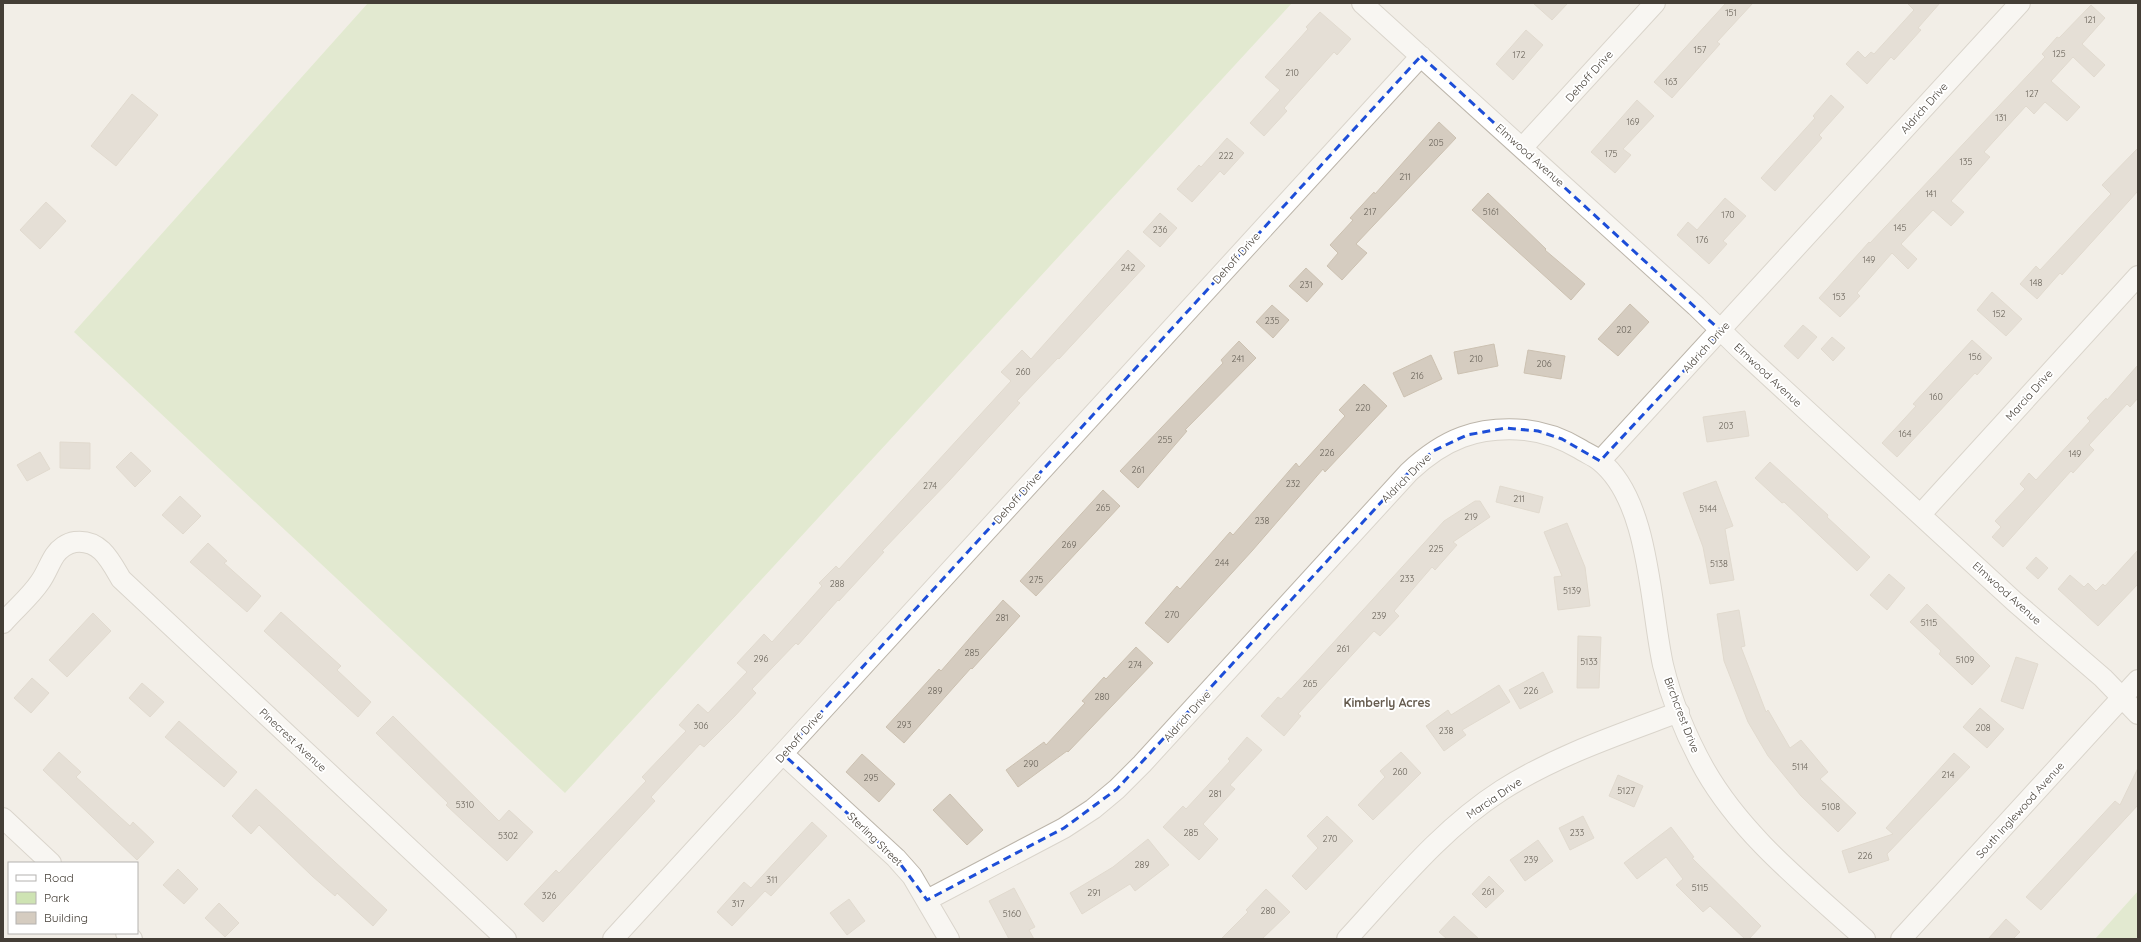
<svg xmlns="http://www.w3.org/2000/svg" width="2141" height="942" viewBox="0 0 2141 942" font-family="Quicksand,sans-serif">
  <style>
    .green { fill: #cee3b3 }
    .building { fill: #d5ccc0; stroke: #ccc1b1 }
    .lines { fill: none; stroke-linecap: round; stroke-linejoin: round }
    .minor-casing { stroke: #bcb5aa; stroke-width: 22 }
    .minor { stroke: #fff; stroke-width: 20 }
    .marked { fill: none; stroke: #1d4ed8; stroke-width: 3; stroke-dasharray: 8 5; stroke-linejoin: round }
    .labels { text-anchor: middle; stroke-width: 4; stroke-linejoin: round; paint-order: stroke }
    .number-label { font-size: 9px; fill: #686258 }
    .street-label { font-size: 11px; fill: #443e36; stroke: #fff }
    .neighbourhood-label { font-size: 12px; font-weight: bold; fill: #665c4f; stroke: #fff }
  </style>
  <rect width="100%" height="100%" fill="#f2eee7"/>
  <path class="green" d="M368,3H1292L565,793L74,332Z
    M2138,891V939H2095Z"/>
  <path class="building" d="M1533,3H1568L1552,20Z
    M1726,3H1753L1717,42L1720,44L1672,98L1654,82Z
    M1907,3H1940L1918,28L1921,30L1894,60L1891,57L1867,84L1846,64L1858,51L1865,58L1871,52L1874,54L1914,10Z
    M2091,5L2105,18L2082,44L2105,65L2094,77L2073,57L2051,81L2080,107L2067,121L2045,102L2034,114L2026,106L1984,152L1990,157L1951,201L1964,212L1951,226L1933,210L1901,244L1917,259L1908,269L1892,253L1857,293L1860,296L1840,317L1819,298L1869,242L1870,243L2045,57L2042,54L2057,37L2059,38Z
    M1320,12L1351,39L1337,55L1334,52L1284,108L1287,111L1264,136L1250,123L1280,90L1265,77L1308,29L1306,27Z
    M1526,30L1543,45L1513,80L1496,64Z
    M132,94L158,115L116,166L91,146Z
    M1831,95L1844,107L1819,135L1822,138L1775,191L1761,178L1815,118L1813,116Z
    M1637,100L1654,116L1623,149L1631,155L1615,173L1591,152Z
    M1439,122L1456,138L1356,244L1367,253L1342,280L1327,266L1338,253L1330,245L1353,220L1350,218L1374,192L1375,194Z
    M1227,138L1244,153L1224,175L1220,171L1192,202L1177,189L1199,165L1201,167Z
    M2138,148V191L2062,275L2060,273L2037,299L2020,284L2036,266L2040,270L2111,194L2102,185Z
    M1488,193L1546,249L1545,250L1585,284L1571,300L1472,210Z
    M1725,198L1746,216L1723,241L1727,244L1709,264L1677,235L1688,222L1697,230Z
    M46,202L66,221L40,249L20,230Z
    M1160,213L1177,228L1160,247L1143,232Z
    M1128,250L1145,266L1059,359L1058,358L1017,401L1020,403L949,481L882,551L884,552L839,601L838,600L798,645L796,643L752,689L756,693L734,717L704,747L700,744L651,797L655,801L543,922L524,904L556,870L559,873L646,781L642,777L686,731L679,725L698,704L708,713L747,672L737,663L764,634L772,642L822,586L819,583L836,566L839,569L1011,381L1001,372L1022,350L1031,359Z
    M1306,268L1323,284L1307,302L1289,286Z
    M1992,292L2022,319L2006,336L1977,310Z
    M1630,304L1649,322L1618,356L1598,339Z
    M1272,305L1289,320L1273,338L1256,322Z
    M1803,325L1817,337L1798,359L1784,346Z
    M1832,337L1845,348L1833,361L1821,349Z
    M1972,340L1992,358L1977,375L1975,373L1897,457L1882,443L1916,406L1913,404Z
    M1239,341L1256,358L1185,430L1187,431L1138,488L1120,471L1223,363L1221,360Z
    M1494,344L1498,366L1458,374L1454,352Z
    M1528,350L1565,356L1561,379L1524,373Z
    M1431,355L1442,379L1404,397L1393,373Z
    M2138,365V398L2130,407L2127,404L2089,445L2094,450L2073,473L2071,471L2003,547L1992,537L2001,527L1995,521L2025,489L2020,484L2029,473L2036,480L2090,421L2087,418L2106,398L2107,400Z
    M1364,384L1387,406L1325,472L1323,469L1252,551L1168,643L1145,623L1177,586L1180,589L1230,532L1233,535L1296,463L1299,467L1345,416L1339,410Z
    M1745,411L1749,436L1707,442L1703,417Z
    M60,442L90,443V469L60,468Z
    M40,452L50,469L27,481L17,465Z
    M131,452L151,471L135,487L116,467Z
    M1770,462L1828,515L1827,517L1870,557L1857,571L1784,502L1782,503L1755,478Z
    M1716,481L1733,526L1725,529L1734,580L1710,584L1703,547L1683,493Z
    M1500,486L1543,497L1539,513L1496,502Z
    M1103,490L1120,506L1036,596L1020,581Z
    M180,496L201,516L183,534L162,515Z
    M1475,501H1480L1490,517L1453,542L1457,545L1435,570L1432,567L1394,611L1399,616L1380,636L1374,631L1298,714L1301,716L1284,736L1261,716L1278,697L1281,699L1312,666L1444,521Z
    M1567,523L1585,567L1590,606L1558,610L1554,577L1562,576L1544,532Z
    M208,543L227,561L224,563L261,596L247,612L190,562Z
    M2138,550V584L2098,626L2058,589L2070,575L2084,587L2088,583L2096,591L2103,584L2105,586Z
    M2036,557L2048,568L2038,579L2026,568Z
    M1889,574L1905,588L1887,610L1870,595Z
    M1003,600L1020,616L972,669L971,668L904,743L886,727L939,669L941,671Z
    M1927,604L1990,666L1972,685L1939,654L1941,651L1910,622Z
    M1739,610L1745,646L1741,647L1766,712L1768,710L1790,748L1801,740L1828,772L1820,779L1856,813L1838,832L1801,796L1768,756L1748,722L1724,661L1717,614Z
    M281,612L341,666L337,670L371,702L358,717L264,631Z
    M93,613L111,631L67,677L49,660Z
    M1578,636L1601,637L1599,688H1577Z
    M1136,647L1153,663L1068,752L1067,751L1018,787L1006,770L1044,742L1046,745L1085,703L1082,701L1104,677L1106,679Z
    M2016,657L2038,664L2023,709L2001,701Z
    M1543,672L1553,692L1520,709L1509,690Z
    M32,678L49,693L31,713L14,698Z
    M142,683L164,702L150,717L129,698Z
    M1499,685L1510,702L1462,730L1466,735L1444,751L1426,726L1448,710L1451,715Z
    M1980,708L2004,729L1987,748L1963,727Z
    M393,716L499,821L509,810L533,832L507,861L463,821L446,805L448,803L376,733Z
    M179,721L237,772L224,787L165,737Z
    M1247,737L1262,750L1230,785L1235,789L1203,824L1218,839L1199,860L1163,827L1183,806L1186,809L1230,761L1228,759Z
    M59,752L81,772L76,777L130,826L133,822L154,842L137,860L43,770Z
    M1401,752L1421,773L1373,820L1358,805L1385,777L1380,771Z
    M1954,753L1970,767L1887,854L1889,860L1849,873L1842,851L1893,834L1886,828Z
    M862,754L895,784L879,802L846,772Z
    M2138,768V805L2041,910L2026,897L2115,801L2120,805Z
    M1618,775L1643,786L1634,807L1609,796Z
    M256,789L387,910L373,926L337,893L335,896L312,876L259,825L251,834L232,816Z
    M950,794L983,830L967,845L933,810Z
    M1327,816L1353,841L1306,890L1292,876L1318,848L1307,836Z
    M1583,816L1594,838L1570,850L1559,828Z
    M812,822L827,836L771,896L765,891L732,926L717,912L744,882L751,888Z
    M1671,827L1694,857L1692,858L1761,926L1749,939H1745L1710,906L1703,912L1676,885L1683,879L1666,857L1637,879L1624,863Z
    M1148,839L1169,865L1135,891L1130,884L1082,914L1070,893L1113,867Z
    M1538,840L1553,861L1525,881L1510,860Z
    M178,869L198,889L184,904L163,885Z
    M1489,876L1504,891L1486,908L1472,894Z
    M1014,888L1035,927L1029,930L1034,939H1009L989,901Z
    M1266,889L1290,912L1262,939H1221L1248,912L1246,910Z
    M849,899L865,921L847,935L830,913Z
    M219,903L239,923L225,937L205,918Z
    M1454,916L1479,939H1447L1439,932Z
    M2006,919L2020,932L2013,939H1988Z"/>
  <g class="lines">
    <g class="minor-casing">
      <path id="minor" d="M1362,3L1696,306L1743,352L2015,602L2103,678L2138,714
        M1522,148L1655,3
        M1600,461L2020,3
        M1921,514L2138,276
        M3,623C15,609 30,597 40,582C46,574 49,564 55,555C59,549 67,543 75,542C100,539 110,560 121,579L506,939
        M783,754L896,858L912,876L949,939
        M3,818L51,863
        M927,900L1064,828L1093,809L1117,789L1142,764L1409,472C1444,439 1477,426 1525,430C1545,432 1563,439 1580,449C1586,453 1594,456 1600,461C1650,501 1650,606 1663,665C1672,702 1687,738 1705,770C1744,838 1808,887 1865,939
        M126,933L132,939
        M613,939L1421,56
        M1347,939C1395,887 1441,829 1502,790C1557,755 1618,735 1679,712
        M1901,939L2138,680"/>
    </g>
    <use href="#minor" class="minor"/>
  </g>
  <path d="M0 0H2141V942H0ZM1421,56L1721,331L1600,461L1562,439L1538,431L1506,428L1467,435L1433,451L1409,472L1117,789L1064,828L927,900L896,858L783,754Z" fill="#f2eee7" fill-opacity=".55" fill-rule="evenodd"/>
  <path class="marked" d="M1421,56L1721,331L1600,461L1562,439L1538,431L1506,428L1467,435L1433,451L1409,472L1117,789L1064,828L927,900L896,858L783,754Z"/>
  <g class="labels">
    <g class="number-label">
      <text x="1731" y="16">151</text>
      <text x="2090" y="23">121</text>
      <text x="1700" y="53">157</text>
      <text x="2059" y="57">125</text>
      <text x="1519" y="58">172</text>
      <text x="1292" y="76">210</text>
      <text x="1671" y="85">163</text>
      <text x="2032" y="97">127</text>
      <text x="2001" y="121">131</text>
      <text x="1633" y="125">169</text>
      <text x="1436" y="146">205</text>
      <text x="1611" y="157">175</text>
      <text x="1226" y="159">222</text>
      <text x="1966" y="165">135</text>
      <text x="1405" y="180">211</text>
      <text x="1931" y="197">141</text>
      <text x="1370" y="215">217</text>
      <text x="1491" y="215">5161</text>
      <text x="1728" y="218">170</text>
      <text x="1900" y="231">145</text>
      <text x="1160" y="233">236</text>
      <text x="1702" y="243">176</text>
      <text x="1869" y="263">149</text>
      <text x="1128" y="271">242</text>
      <text x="2036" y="286">148</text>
      <text x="1306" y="288">231</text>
      <text x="1839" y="300">153</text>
      <text x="1999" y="317">152</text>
      <text x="1272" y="324">235</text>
      <text x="1624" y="333">202</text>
      <text x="1975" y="360">156</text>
      <text x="1238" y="362">241</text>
      <text x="1476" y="362">210</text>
      <text x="1544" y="367">206</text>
      <text x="1023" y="375">260</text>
      <text x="1417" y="379">216</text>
      <text x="1936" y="400">160</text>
      <text x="1363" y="411">220</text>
      <text x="1726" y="429">203</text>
      <text x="1905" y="437">164</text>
      <text x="1165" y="443">255</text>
      <text x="1327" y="456">226</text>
      <text x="2075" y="457">149</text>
      <text x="1138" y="473">261</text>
      <text x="1293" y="487">232</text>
      <text x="930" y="489">274</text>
      <text x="1519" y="502">211</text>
      <text x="1103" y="511">265</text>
      <text x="1708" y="512">5144</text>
      <text x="1471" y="520">219</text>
      <text x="1262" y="524">238</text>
      <text x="1069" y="548">269</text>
      <text x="1436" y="552">225</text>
      <text x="1222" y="566">244</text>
      <text x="1719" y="567">5138</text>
      <text x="1407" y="582">233</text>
      <text x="1036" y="583">275</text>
      <text x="837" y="587">288</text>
      <text x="1572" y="594">5139</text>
      <text x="1172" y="618">270</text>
      <text x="1379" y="619">239</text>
      <text x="1002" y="621">281</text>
      <text x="1929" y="626">5115</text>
      <text x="1343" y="652">261</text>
      <text x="972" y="656">285</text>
      <text x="761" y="662">296</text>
      <text x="1965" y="663">5109</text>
      <text x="1589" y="665">5133</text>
      <text x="1135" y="668">274</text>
      <text x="1310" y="687">265</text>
      <text x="935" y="694">289</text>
      <text x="1531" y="694">226</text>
      <text x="1102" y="700">280</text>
      <text x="904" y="728">293</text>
      <text x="701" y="729">306</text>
      <text x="1983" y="731">208</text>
      <text x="1446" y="734">238</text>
      <text x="1031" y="767">290</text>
      <text x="1800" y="770">5114</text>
      <text x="1400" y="775">260</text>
      <text x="1948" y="778">214</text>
      <text x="871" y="781">295</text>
      <text x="1626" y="794">5127</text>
      <text x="1215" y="797">281</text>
      <text x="465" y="808">5310</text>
      <text x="1831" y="810">5108</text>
      <text x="1191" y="836">285</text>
      <text x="1577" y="836">233</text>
      <text x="508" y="839">5302</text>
      <text x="1330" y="842">270</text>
      <text x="1865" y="859">226</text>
      <text x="1531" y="863">239</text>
      <text x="1142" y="868">289</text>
      <text x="772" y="883">311</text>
      <text x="1700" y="891">5115</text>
      <text x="1488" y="895">261</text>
      <text x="1094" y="896">291</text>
      <text x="549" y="899">326</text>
      <text x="738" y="907">317</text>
      <text x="1268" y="914">280</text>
      <text x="1012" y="917">5160</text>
    </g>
    <g class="street-label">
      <text transform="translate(1589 76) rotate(-48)" y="4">Dehoff Drive</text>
      <text transform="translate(1924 108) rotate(-48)" y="4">Aldrich Drive</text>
      <text transform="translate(1530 155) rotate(42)" y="4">Elmwood Avenue</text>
      <text transform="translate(1236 258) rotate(-48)" y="4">Dehoff Drive</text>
      <text transform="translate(1706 347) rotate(-48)" y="4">Aldrich Drive</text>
      <text transform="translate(1768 375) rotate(43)" y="4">Elmwood Avenue</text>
      <text transform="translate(2029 395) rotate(-48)" y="4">Marcia Drive</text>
      <text transform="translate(1406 478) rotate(-45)" y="4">Aldrich Drive</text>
      <text transform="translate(1017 498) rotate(-48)" y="4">Dehoff Drive</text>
      <text transform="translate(2007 593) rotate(42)" y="4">Elmwood Avenue</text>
      <text transform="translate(1682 715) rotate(69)" y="4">Birchcrest Drive</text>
      <text transform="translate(1187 716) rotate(-48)" y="4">Aldrich Drive</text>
      <text transform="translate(799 737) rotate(-48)" y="4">Dehoff Drive</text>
      <text transform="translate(293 740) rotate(43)" y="4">Pinecrest Avenue</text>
      <text transform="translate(1494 798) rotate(-34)" y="4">Marcia Drive</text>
      <text transform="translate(2020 810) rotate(-48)" y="4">South Inglewood Avenue</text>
      <text transform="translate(875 839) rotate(44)" y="4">Sterling Street</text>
    </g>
    <g class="neighbourhood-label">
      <text x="1387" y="707">Kimberly Acres</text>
    </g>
  </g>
  <rect width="2141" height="942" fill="none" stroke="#443e36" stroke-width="8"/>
  <rect x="8" y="862" width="130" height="72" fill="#ffffff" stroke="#b4b2af"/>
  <rect x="16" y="875" width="20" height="6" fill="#ffffff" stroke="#b4b2af"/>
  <text x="44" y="882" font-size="12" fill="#443e36">Road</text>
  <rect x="16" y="892" width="20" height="12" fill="#cee3b3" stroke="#b4b2af"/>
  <text x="44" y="902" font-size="12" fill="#443e36">Park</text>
  <rect x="16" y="912" width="20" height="12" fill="#d5ccc0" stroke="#b4b2af"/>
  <text x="44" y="922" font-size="12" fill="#443e36">Building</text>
</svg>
